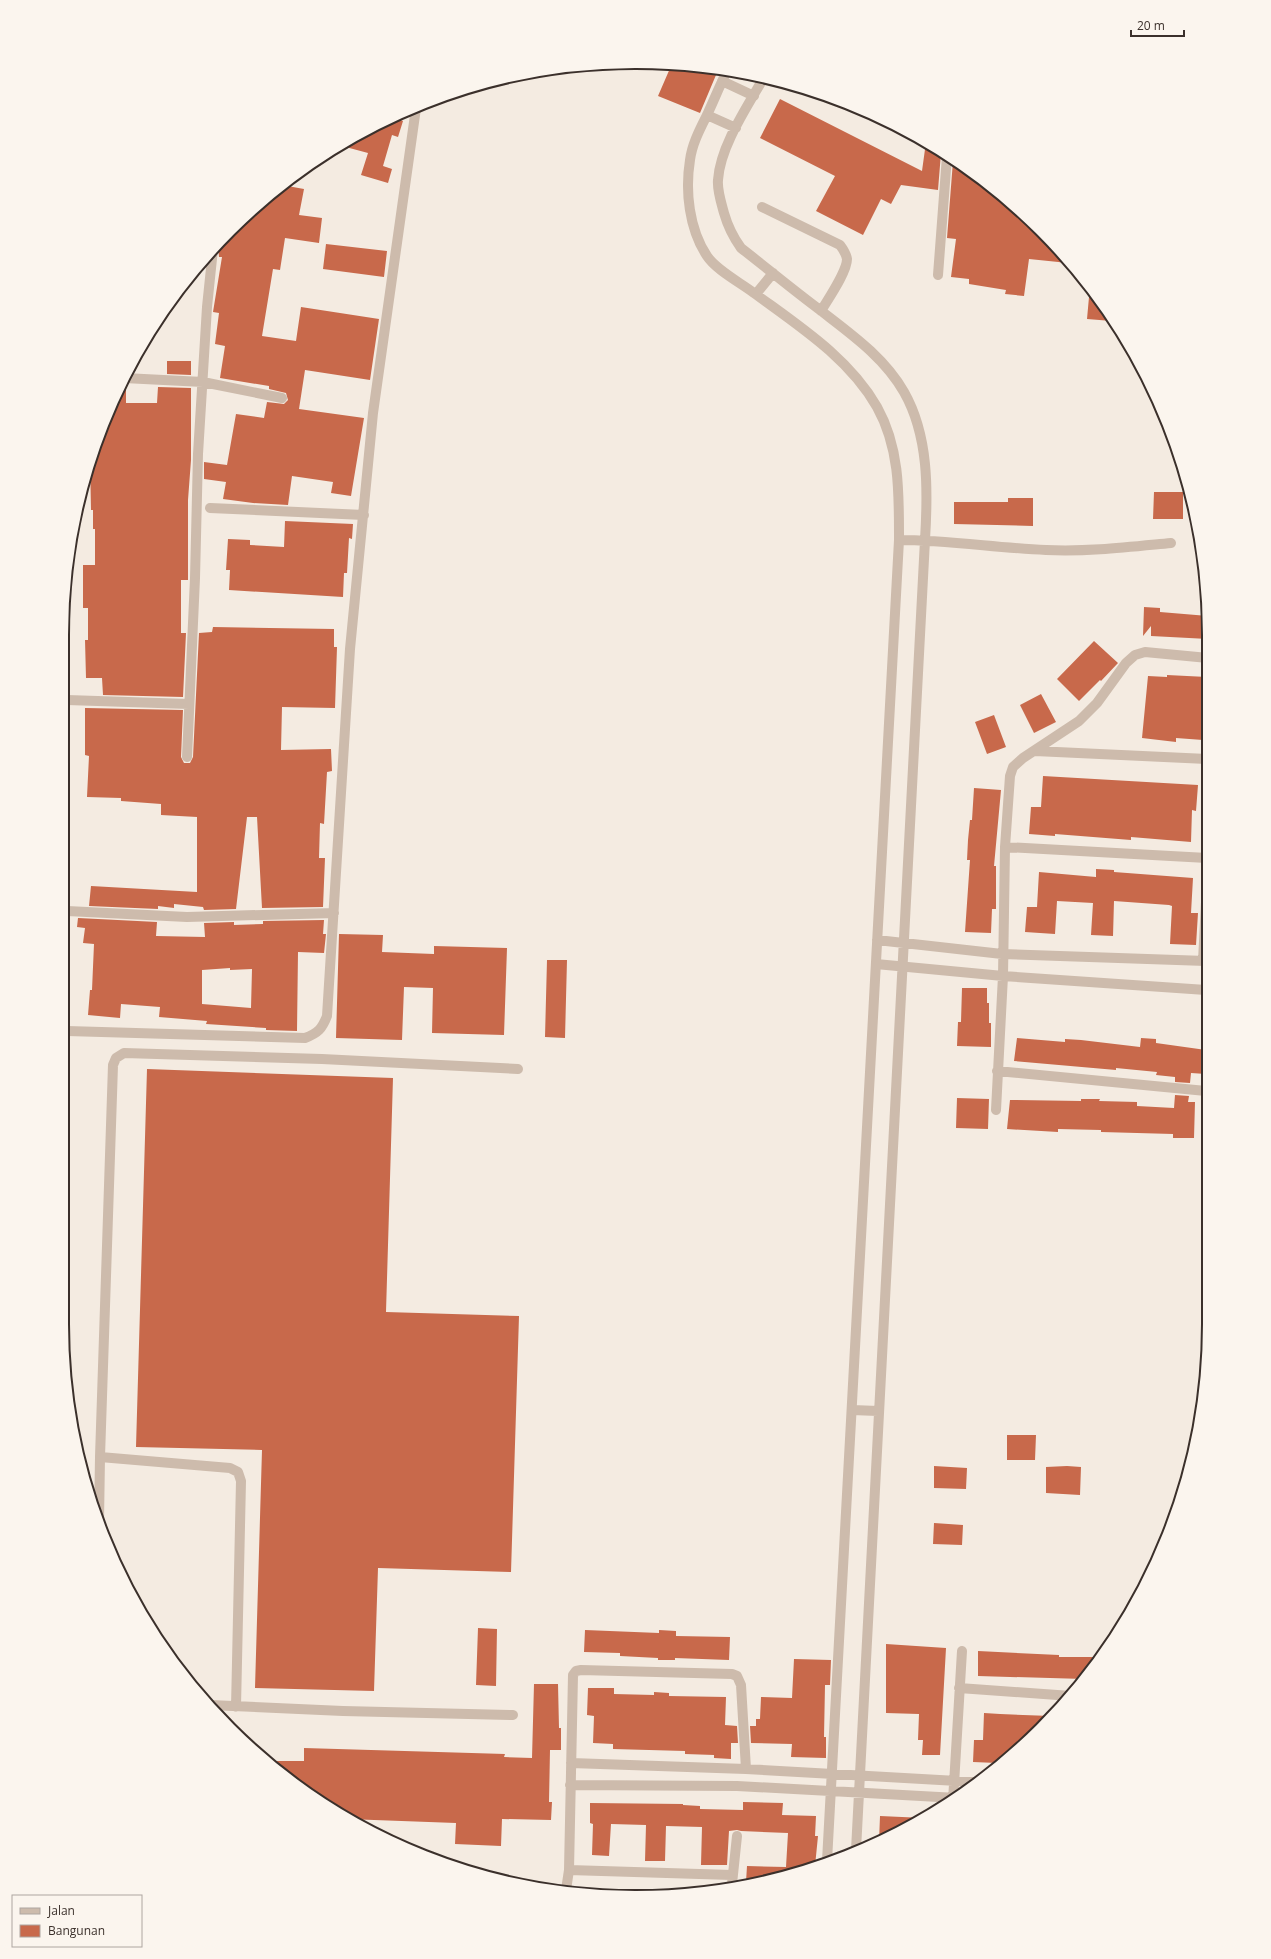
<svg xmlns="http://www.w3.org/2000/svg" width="1271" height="1959" viewBox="0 0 1271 1959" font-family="'Open Sans',sans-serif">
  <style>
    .building { fill: #c8694b; fill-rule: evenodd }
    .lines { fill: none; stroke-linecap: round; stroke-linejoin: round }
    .minor { stroke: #cdbbac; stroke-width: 10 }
    .rim { fill: none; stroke: #3b302b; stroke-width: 2 }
  </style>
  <rect width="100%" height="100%" fill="#f4ebe1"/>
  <path class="building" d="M671,66H697L716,75L700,113L658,96Z
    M780,99L922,171L926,142L941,153L938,190L901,185L891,204L881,199L863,235L816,211L835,176L760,138Z
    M392,117L403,121L398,137L392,135L383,166L392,169L388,183L361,175L368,153L342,146L382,121Z
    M953,161L1013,204L1068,263L1029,259L1024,296L1005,294L1006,290L969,284V279L951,277L956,239L947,238Z
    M282,185L304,189L299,215L322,218L319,243L285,238L280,270L273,269L262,336L296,341L301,307L379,319L370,380L305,370L299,409L364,418L351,496L331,493L333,482L292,476L288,505L253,503L223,499L226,482L204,479V462L227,465L236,414L264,418L267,402L284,404L288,400L286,393L269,389V386L220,378L225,346L215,344L219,313L213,312L222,257H219L218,245Z
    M326,244L387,251L384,277L323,269Z
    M1090,286L1112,321L1087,319Z
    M167,361H191V375L167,374Z
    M120,383L126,385V403H157L158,387L191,388V460L188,500V580H181V633H186L183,697L103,695L102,678H86L85,640H88V608H83V565H95V529H93V510H91L90,460Z
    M1154,492H1183V519H1153Z
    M1008,498H1033V526L954,524V502H1008Z
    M285,521L353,524L352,539L349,538L347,573H344L343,597L229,590L230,570H226L228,539L250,540V545L284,547Z
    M1144,607L1160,608V612L1208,616V639L1151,636V626L1143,636Z
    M213,627L334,629V647H337L335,708L282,707L281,750L331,749L332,771L327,772L324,824L320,823L319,858H325L323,907L262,908L257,817H247L236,909L204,910L203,907L174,904V908L158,906V909L89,906L91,886L197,892V817L161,815V804L121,801V798L87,797L89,756L85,755V708L183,710L181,757L184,763H190L193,757L199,633L212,632Z
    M1094,641L1118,663L1101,681L1100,680L1079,701L1057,679Z
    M1167,675L1207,677L1203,740L1176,738V742L1142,738L1148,676L1167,677Z
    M1041,694L1056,722L1034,733L1020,705Z
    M994,715L1006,747L987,754L975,722Z
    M1043,776L1198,785L1196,811L1192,810L1191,842L1131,837V840L1055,834V836L1029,834L1031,807H1041Z
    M974,788L1001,790L994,866H996V909H992L991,933L965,932L970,860H967L968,840L970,820H972Z
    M1096,869L1114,870V872L1193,878L1191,913H1198L1196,945L1170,944L1172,906L1169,905L1114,901L1113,936L1091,935L1093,903L1057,901L1055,934L1025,932L1027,907H1037L1039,872L1096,877Z
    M78,918L157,922L156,936L205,937L204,923L234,922V925L263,924V921L324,920L323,934H326L324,953L298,952L297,1031L266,1030V1028L206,1024L207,1021L159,1017L160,1007L121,1004L120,1018L88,1015L90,990H92L94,944L83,943L85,928L77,927ZM230,968V970L252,969L251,1008L202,1004V970Z
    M339,934L383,935L382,952L434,954V946L507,948L504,1035L432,1033L433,988L404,987L402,1040L336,1038Z
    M547,960H567L565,1038L545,1037Z
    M962,988H987V1003H989V1023H991V1047L957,1046L958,1022H961Z
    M1017,1038L1065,1042V1039L1081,1040L1140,1047L1141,1038L1156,1039V1043L1206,1050V1074L1191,1073L1190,1083L1175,1082V1077L1156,1075L1157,1072L1116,1068V1070L1014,1061Z
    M147,1069L393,1078L386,1312L519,1316L511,1572L378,1568L374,1691L255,1688L262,1450L136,1447Z
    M1175,1095L1189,1096L1188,1102H1195L1194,1138H1173V1134L1101,1132V1130L1058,1129V1132L1007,1129L1010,1100L1081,1101V1099H1100L1099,1101L1137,1102V1106L1174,1108Z
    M957,1098L989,1099L988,1129L956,1128Z
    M1007,1435H1036L1035,1460H1007Z
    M934,1466L967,1468L966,1489L934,1488Z
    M1067,1466L1081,1467L1080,1495L1046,1493V1467Z
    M934,1523L963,1525L962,1545L933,1544Z
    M478,1628L497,1629L496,1686L476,1685Z
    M585,1630L659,1633V1630L676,1631V1636L730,1637L729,1660L675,1658V1660H658V1658L620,1656V1653L584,1652Z
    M886,1644L946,1648L940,1755H922L923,1740H918L919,1714L886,1713Z
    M978,1651L1059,1655V1657H1101L1084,1679L978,1676Z
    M794,1659L831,1660L830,1685H825L824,1737H826V1758L791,1757L792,1744L751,1743L750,1726H756V1719H760L761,1697L792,1698Z
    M534,1684H558L559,1728H561V1750H550L549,1802H552L551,1820L502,1819L501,1846L455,1844L456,1823L347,1819L286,1778L267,1761H304V1748L505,1754L504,1757L532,1758Z
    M588,1688H614V1694L654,1695V1692L669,1693V1696L726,1697L725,1725L737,1726L738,1743H731V1759L714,1758V1755L685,1754V1751L613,1749V1744L593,1743L594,1716L587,1715Z
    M984,1713L1000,1714L1051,1716L997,1763L973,1762L974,1740H983Z
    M743,1802L783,1803L782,1815L816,1816L815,1836H818L815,1866L784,1877L746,1882L747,1866L786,1867L788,1833L741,1831L737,1830L729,1831L727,1865H701L702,1827L666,1826L665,1861H645L646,1825L611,1824L609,1856L592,1855L593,1824L590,1823V1803L683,1804V1805L700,1806V1809L743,1810Z
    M880,1816L924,1818L889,1838L879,1842Z"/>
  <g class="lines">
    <path class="minor" d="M727,71C720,85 714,100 707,115C700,129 692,144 690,160C685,191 689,229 707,256C716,270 741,283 754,293C799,326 849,358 877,407C900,448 899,494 899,540L827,1861
      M763,79C747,107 720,147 718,180C717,190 721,202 724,213C728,227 733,237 741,248C768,269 793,290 820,310C851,334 884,357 904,392C929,436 928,491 925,540L856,1850
      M722,81L754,96
      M707,115L736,128
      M762,207L840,245C843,249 846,253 847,259C847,272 828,299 821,311
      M938,275L947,156
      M756,294L773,273
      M124,378L203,382L282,398
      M210,508L364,515
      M899,540C948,540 997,548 1046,550C1087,552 1129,547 1171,543
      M67,700L189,704
      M1035,751L1207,759
      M187,757L195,578L198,454L207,307L213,249
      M1005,847L1207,858
      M67,911L187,917L334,913
      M877,940L1002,954L1206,961
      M1203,961L1206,902
      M876,964L1003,976L1206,990
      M67,1031L305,1038C318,1033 322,1029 327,1016L350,649L373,413L416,108
      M997,1071L1206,1091
      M996,1110L1003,976L1005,847L1010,776L1013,767L1023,758L1079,721L1097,703L1126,663L1135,655L1145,652L1208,658
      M852,1410L878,1411
      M99,1521L100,1457
      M959,1688L1071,1696
      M210,1705L343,1711L513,1715
      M236,1707L241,1481L238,1472L230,1468L100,1457L113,1065L116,1058L124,1053L322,1059L518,1069
      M571,1763L746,1769L975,1782
      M570,1785L737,1786L957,1798
      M953,1801L962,1651
      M569,1870L732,1875
      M732,1884L737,1836
      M566,1890L569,1870L573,1675L576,1671L581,1670L732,1674L737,1676L741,1685L746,1769"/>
  </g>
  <path d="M0 0H1271V1959H0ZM635 69H636A566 566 0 0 1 1202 635V1324A566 566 0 0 1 636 1890H635A566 566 0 0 1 69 1324V635A566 566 0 0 1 635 69Z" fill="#fbf5ee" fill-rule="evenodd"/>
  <path class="rim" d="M635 69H636A566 566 0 0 1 1202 635V1324A566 566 0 0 1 636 1890H635A566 566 0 0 1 69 1324V635A566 566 0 0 1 635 69Z"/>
  <rect x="12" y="1895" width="130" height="52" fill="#fbf5ee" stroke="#aea6a0"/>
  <rect x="20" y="1908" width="20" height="6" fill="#cdbbac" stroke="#aea6a0"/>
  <text x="48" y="1915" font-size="12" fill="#3b302b">Jalan</text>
  <rect x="20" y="1925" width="20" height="12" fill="#c8694b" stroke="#aea6a0"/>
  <text x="48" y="1935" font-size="12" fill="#3b302b">Bangunan</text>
  <path d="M1131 30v6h53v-6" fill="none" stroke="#3b302b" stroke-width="2"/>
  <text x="1137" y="30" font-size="12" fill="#3b302b" stroke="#fbf5ee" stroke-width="3" paint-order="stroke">20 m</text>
</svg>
